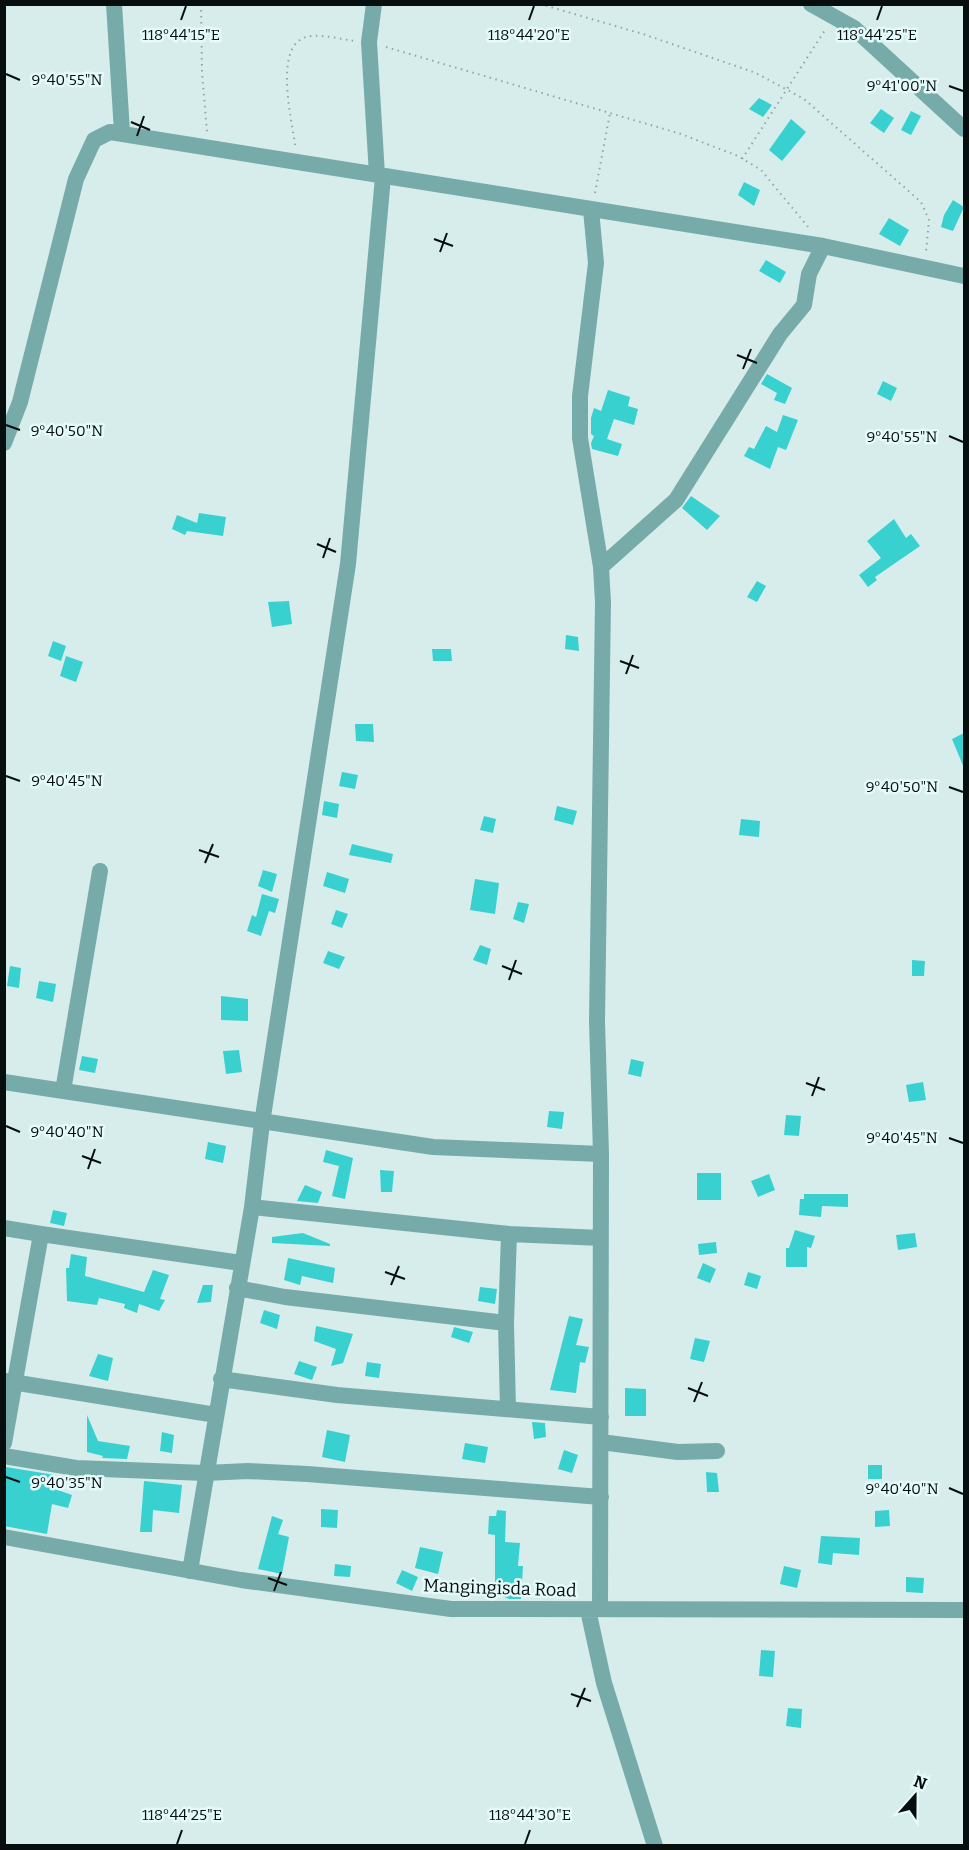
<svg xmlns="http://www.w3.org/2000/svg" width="969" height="1850" viewBox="0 0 969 1850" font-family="Bitter,serif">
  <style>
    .building { fill: #39d0d0 }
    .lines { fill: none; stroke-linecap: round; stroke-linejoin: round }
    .path { stroke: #93a4a3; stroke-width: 2; stroke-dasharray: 1.5 4.5; stroke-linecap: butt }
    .minor { stroke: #77abaa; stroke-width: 16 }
    .ticks { fill: none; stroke: #070e0e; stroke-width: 2 }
    .labels { text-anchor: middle; stroke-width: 5; stroke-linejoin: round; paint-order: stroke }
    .street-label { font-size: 18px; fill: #070e0e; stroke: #e5fafa }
    .ticks-label { font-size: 15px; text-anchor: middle; fill: #070e0e; stroke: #e5fafa; stroke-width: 5; stroke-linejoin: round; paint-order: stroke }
  </style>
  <rect width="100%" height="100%" fill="#d7edec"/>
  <path class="building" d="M759,98L772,105L763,117L749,109Z
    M881,109L894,118L884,133L870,123Z
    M911,111L921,116L911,135L901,130Z
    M791,119L806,132L782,161L769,150Z
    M744,182L760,190L754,206L738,195Z
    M953,200L964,207L953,231L941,227L944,215Z
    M889,218L909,230L900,246L879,234Z
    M766,260L786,272L780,283L759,271Z
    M767,374L792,388L785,404L774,400L777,393L761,384Z
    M883,381L897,388L891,401L877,394Z
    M608,390L630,397L628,406L638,409L634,425L614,419L607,439L622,444L618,456L592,449L591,443L594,436L591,434V418L594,408L601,411Z
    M783,415L798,420L786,450L778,447L770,469L744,456L749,447L754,449L766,426L777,432Z
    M691,496L720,516L707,530L682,508Z
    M199,513L226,517L223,536L187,531L185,535L172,529L177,515L197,523Z
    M894,519L906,538L911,534L920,546L875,577L877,580L868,587L859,575L881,558L867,541Z
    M757,581L766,586L757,602L747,597Z
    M289,601L292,624L272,627L268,602Z
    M566,635L578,637L579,651L565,649Z
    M53,641L66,646L61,661L48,656Z
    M432,649H451L452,661H433Z
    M66,656L83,662L76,682L60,676Z
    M355,724H373L374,742L356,741Z
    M964,733V768L952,739Z
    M342,772L358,775L355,789L339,786Z
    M324,801L339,804L337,818L322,815Z
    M557,806L577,811L573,825L554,820Z
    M484,816L496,819L493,833L480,830Z
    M741,819L760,821L759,837L739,835Z
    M352,844L393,854L391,863L349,855Z
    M263,870L277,874L272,892L258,886Z
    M327,872L349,879L345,893L323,886Z
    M475,879L499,883L495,914L470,910Z
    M262,894L279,899L275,913L269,911L261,936L247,931L252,915L256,917Z
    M518,902L529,904L524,923L513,919Z
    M336,910L348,914L342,928L331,924Z
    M480,945L491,949L487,965L473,960Z
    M328,951L345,957L339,969L323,963Z
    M912,960L925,961L924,976H912Z
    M10,966L21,968L19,988L7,986Z
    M39,981L56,984L53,1002L36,998Z
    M221,996L248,999V1021L221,1020Z
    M239,1050L242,1072L226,1074L223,1051Z
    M82,1056L98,1059L95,1073L79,1070Z
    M631,1059L644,1062L641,1077L628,1074Z
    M923,1082L926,1100L909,1102L906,1085Z
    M549,1111L564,1112L562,1129L547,1127Z
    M786,1115L801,1116L799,1136L784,1135Z
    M208,1142L226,1146L223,1163L205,1159Z
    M326,1150L353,1158L345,1199L332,1196L339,1166L323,1162Z
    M380,1170L394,1171L392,1192H381Z
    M697,1173H721V1200H697Z
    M769,1174L775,1190L758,1197L751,1181Z
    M305,1185L322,1192L318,1203L297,1201Z
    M804,1194H848V1207L822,1206L821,1217L799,1215L800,1199H804Z
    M53,1210L67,1213L64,1226L50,1223Z
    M795,1230L815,1236L811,1248L807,1247V1267H786V1248H789Z
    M303,1233L330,1244V1246L272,1243V1237Z
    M915,1233L917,1247L898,1250L896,1235Z
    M716,1242L717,1253L699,1255L698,1244Z
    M71,1254L87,1257L85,1276L144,1292L153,1270L169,1275L160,1299L165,1300L159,1311L139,1304L137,1313L124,1308L125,1304L99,1298L97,1305L67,1301L66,1268H69Z
    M288,1258L335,1268L333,1283L302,1276L300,1285L284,1280Z
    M703,1263L716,1269L710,1283L697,1278Z
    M748,1272L761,1276L757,1289L744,1285Z
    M203,1285H213L211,1302L197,1303Z
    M480,1287L497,1289L495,1304L478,1301Z
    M264,1310L280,1315L277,1329L260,1323Z
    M569,1316L583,1319L576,1345L589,1347L585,1363L580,1362L576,1393L550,1390Z
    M316,1326L353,1334L343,1363L331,1366L336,1349L314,1341Z
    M454,1327L473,1332L469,1343L451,1337Z
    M695,1338L710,1341L704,1362L690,1359Z
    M98,1354L113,1358L108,1381L89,1376Z
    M299,1361L317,1367L312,1380L294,1374Z
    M367,1362L381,1364L379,1378L365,1376Z
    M625,1388L646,1389V1416H625Z
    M87,1415L98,1441L130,1446L127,1459L102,1458L103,1456L87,1452Z
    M532,1422L545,1423L546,1437L534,1439Z
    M327,1430L350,1435L345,1462L322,1457Z
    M162,1432L174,1435L172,1453L160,1451Z
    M465,1443L488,1447L485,1463L462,1459Z
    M564,1450L578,1455L572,1473L558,1469Z
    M868,1465H882V1479H868Z
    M6,1467L55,1475L52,1488L72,1495L68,1508L52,1504L47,1534L4,1526Z
    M706,1472L717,1473L719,1492H707Z
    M144,1481L182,1485L179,1513L153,1510L152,1532H140Z
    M321,1509L338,1510L337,1528L321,1527Z
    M497,1510L506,1511L505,1542L520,1543L518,1566H523L521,1599H509L495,1593V1535L488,1534L489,1516H496Z
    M889,1510L890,1526L875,1527V1511Z
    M272,1516L283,1520L278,1534L289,1537L282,1574L258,1569Z
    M821,1536L860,1538L859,1555L833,1553L832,1565L818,1563Z
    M420,1547L443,1552L438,1574L415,1568Z
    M335,1564L351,1566L350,1577L334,1576Z
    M784,1566L801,1570L797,1588L780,1584Z
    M402,1570L418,1577L412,1591L396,1583Z
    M906,1577L924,1578L923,1593L906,1592Z
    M761,1650L775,1651L773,1677L759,1676Z
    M788,1708L802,1709L801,1728L786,1726Z"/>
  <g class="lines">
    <path class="path" d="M201,4L202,72L207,132
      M540,4L643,34L756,73L804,99L921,202L929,220L926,252
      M386,47L681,134L738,156L761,170L809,228
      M295,145C292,119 271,38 312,36C325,35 341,39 354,41
      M742,159L825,30
      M595,193L610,113"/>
    <path class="minor" d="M114,4L122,132
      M374,4L369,42L377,175
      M811,4L854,28L964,129
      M591,210L596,263L580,396V438L601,567L603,602L597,1021L601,1154L600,1608
      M4,443L20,402L76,179L94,140L110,132L823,246L964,276
      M601,567L676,500L780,334L804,305L809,274L823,246
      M4,1082L433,1147L601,1154
      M63,1091L100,871
      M252,1207L509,1234
      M4,1228L41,1234
      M237,1288L285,1297L506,1323L508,1409
      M506,1323L509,1234L601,1238
      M221,1379L337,1395L601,1417
      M6,1381L216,1415
      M601,1442L678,1452L717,1451
      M4,1443L41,1234L241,1263
      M4,1456L76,1468L205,1473L248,1471L307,1474L601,1497
      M4,1537L241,1580L451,1609L964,1610
      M190,1571L252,1207L262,1123L348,564L383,177
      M588,1610L604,1683L655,1846"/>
  </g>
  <path class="ticks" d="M181,20L186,6M529,20L534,6M877,20L882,6M6,74L20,80M949,86L963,91M131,122L150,130M137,136L144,116M434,239L453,246M440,252L447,233M737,355L757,363M743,369L751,349M6,425L20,430M949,436L963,442M317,544L336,552M323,558L330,538M620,661L639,668M626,674L633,655M6,776L20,781M949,787L963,792M199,850L219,857M205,863L213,844M502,966L522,974M509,980L516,960M806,1083L825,1090M812,1096L819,1077M6,1126L20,1132M949,1138L963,1143M82,1156L101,1163M88,1169L95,1149M385,1272L405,1279M391,1285L399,1266M688,1388L708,1396M694,1402L702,1382M6,1477L20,1482M949,1488L963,1494M268,1578L287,1585M274,1591L281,1572M571,1694L591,1701M577,1707L585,1688M177,1844L182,1830M525,1844L530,1830"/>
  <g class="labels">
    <g class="street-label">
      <text transform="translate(500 1588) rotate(2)" y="6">Mangingisda Road</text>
    </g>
  </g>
  <g class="ticks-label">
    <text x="181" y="40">118°44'15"E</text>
    <text x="529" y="40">118°44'20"E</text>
    <text x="877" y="40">118°44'25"E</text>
    <text x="67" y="85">9°40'55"N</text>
    <text x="902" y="91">9°41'00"N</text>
    <text x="67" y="436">9°40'50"N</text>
    <text x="902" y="442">9°40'55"N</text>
    <text x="67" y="786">9°40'45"N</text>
    <text x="902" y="792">9°40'50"N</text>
    <text x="67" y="1137">9°40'40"N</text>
    <text x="902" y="1143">9°40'45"N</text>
    <text x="67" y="1488">9°40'35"N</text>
    <text x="902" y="1494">9°40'40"N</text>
    <text x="182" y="1820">118°44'25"E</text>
    <text x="530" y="1820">118°44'30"E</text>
  </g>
  <rect width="969" height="1850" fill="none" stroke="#070e0e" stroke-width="12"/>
  <g transform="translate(915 1796) rotate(21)" stroke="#e5fafa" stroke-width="4.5" paint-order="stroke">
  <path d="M0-4.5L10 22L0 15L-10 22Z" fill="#070e0e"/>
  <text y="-9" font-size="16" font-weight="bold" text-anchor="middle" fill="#070e0e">N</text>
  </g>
</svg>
